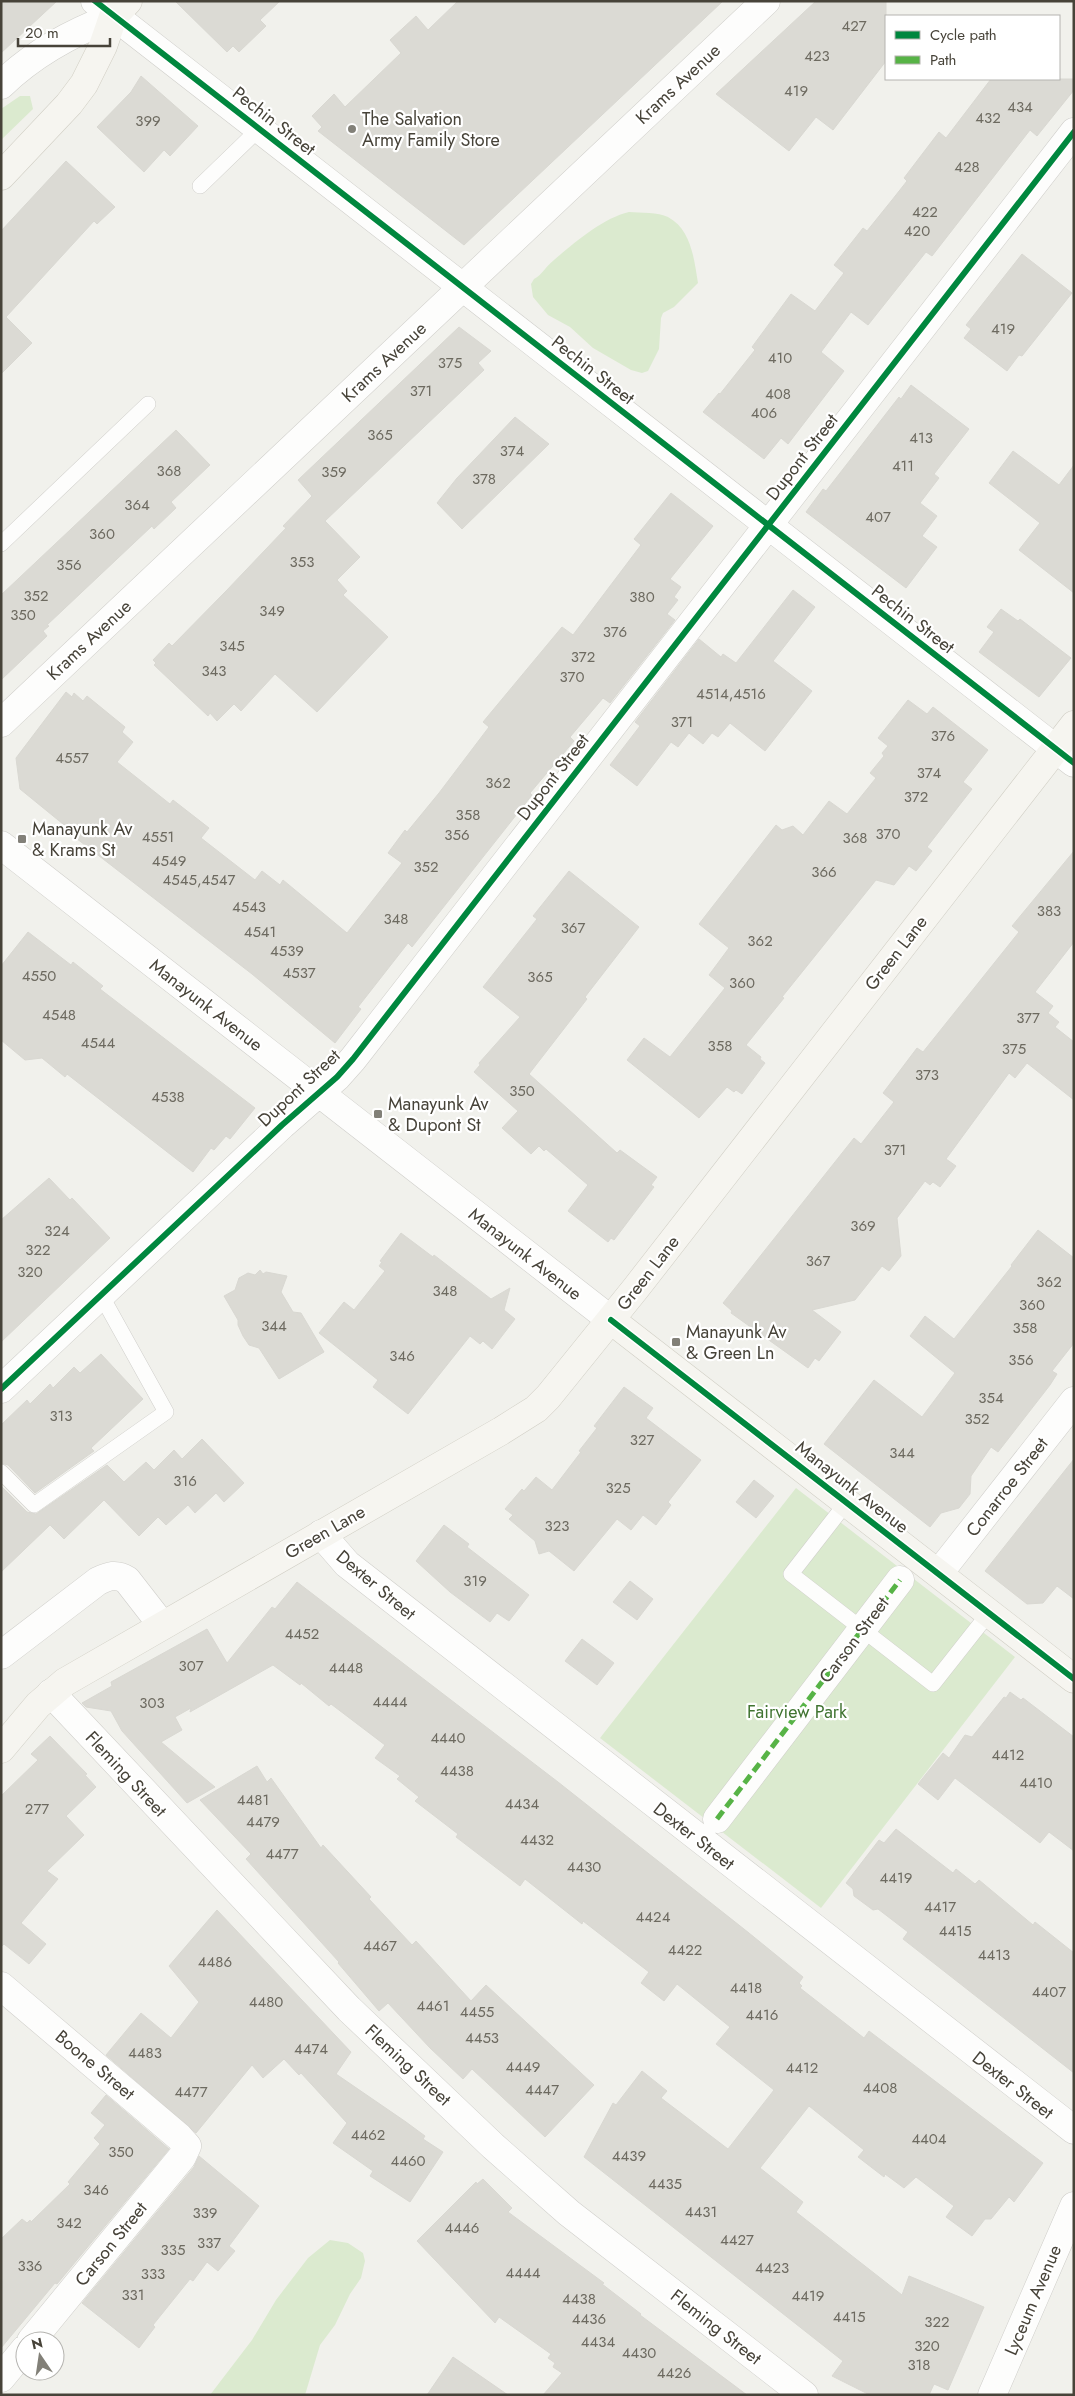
<svg xmlns="http://www.w3.org/2000/svg" width="1075" height="2396" viewBox="0 0 1075 2396" font-family="Jost,sans-serif">
  <style>
    .green { fill: #dbeacf }
    .building { fill: #dbdad4; stroke: #d9d8d2 }
    .lines { fill: none; stroke-linecap: round; stroke-linejoin: round }
    .lane-casing { stroke: #cfceca; stroke-width: 16 }
    .street-casing { stroke: #cfceca; stroke-width: 29 }
    .secondary-casing { stroke: #d0cec4; stroke-width: 29 }
    .lane { stroke: #fdfdfc; stroke-width: 15 }
    .street { stroke: #fdfdfc; stroke-width: 28 }
    .secondary { stroke: #f6f5f0; stroke-width: 28 }
    .quiet { stroke: #57b346; stroke-width: 5; stroke-dasharray: 10 5; stroke-linecap: butt }
    .cycleway-casing { stroke: #fff; stroke-width: 9 }
    .cycleway { stroke: #00873e; stroke-width: 6 }
    .poi-dot { fill: #828078; stroke: #fff; stroke-width: 2 }
    .labels { text-anchor: middle; stroke-width: 4.5; stroke-linejoin: round; paint-order: stroke }
    .number-label { font-size: 15px; fill: #6d6a60 }
    .street-label { font-size: 18px; fill: #474339; stroke: #fff }
    .poi-label { font-size: 18px; fill: #474339; stroke: #fff; text-anchor: start }
    .park-label { font-size: 18px; fill: #407431; stroke: #fff }
  </style>
  <rect width="100%" height="100%" fill="#f1f1ec"/>
  <path class="green" d="M20,96H30L33,109L1,140V109Z
    M629,212C641,213 658,212 668,217C692,230 694,260 698,283L674,307L663,313L661,318L659,349L648,371L642,373L631,370L593,348L570,327L548,315L533,297L531,284L534,279C542,275 546,266 554,260C574,243 603,218 629,212Z
    M796,1488L1015,1657L821,1908L600,1738Z
    M330,2240L348,2243L363,2253L365,2261L361,2278L350,2294L335,2325L320,2345L305,2395H210L252,2340L276,2300L308,2258Z"/>
  <path class="building" d="M1,1H57L1,53Z
    M175,1H280L260,20L266,26L239,52L233,46L227,52Z
    M458,1H723L464,245L318,131L322,127L312,116L334,94L345,107L401,53L390,40L416,16L428,30Z
    M816,1H886V61L833,130L816,117L789,151L716,94Z
    M141,76L198,126L170,156L164,150L144,172L97,127L131,92Z
    M991,79H1074V90L1037,136L1030,130L932,256L926,252L868,325L851,312L821,352L844,371L788,444L781,438L764,459L703,412L719,393L720,394L755,350L752,347L791,294L815,311L844,273L834,265L863,228L867,231L892,200L907,181L904,178L939,132L946,138Z
    M66,161L115,207L97,224L94,221L6,317L32,343L1,374V231Z
    M1022,254L1072,293L1022,356L1019,355L1007,371L964,338L971,329L966,325Z
    M459,327L491,351L478,363L484,370L325,521L360,557L337,580L347,591L343,595L388,637L317,712L275,674L241,711L234,704L217,721L210,713L208,716L154,665L156,663L153,660L169,643L172,646L226,591L286,528L283,526L312,496L298,480Z
    M911,385L969,429L934,474L939,478L920,503L937,516L922,536L937,547L906,588L806,512L823,489L826,491L899,397L901,399Z
    M515,417L549,444L462,529L437,503L457,478Z
    M176,430L210,465L171,502L176,508L154,529L152,526L47,625L49,626L43,631L47,636L1,680V595Z
    M1013,451L1059,485L1074,465V593L1019,550L1040,523L989,483Z
    M671,493L713,526L670,579L681,587L674,597L678,600L667,614L675,620L610,703L603,698L570,737L574,741L530,793L532,795L412,947L408,943L358,1007L361,1009L335,1043L252,974L72,835L74,833L20,789L16,758L66,692L72,697L74,693L83,701L87,696L125,727L122,732L133,742L117,762L170,804L173,800L209,828L201,838L255,880L262,871L280,885L283,880L347,933L402,863L388,853L405,830L407,832L439,793L489,727L483,722L562,627L573,635L641,545L634,539Z
    M793,590L815,607L773,661L812,691L765,751L730,723L718,737L712,733L703,744L689,733L678,747L671,742L637,786L610,765L640,726L635,722L699,639L721,657L723,654L736,663Z
    M1001,609L1018,621L1020,619L1071,658L1039,697L979,652L994,632L987,627Z
    M908,700L927,714L933,707L988,750L963,782L972,789L927,847L932,851L916,871L909,866L894,885L876,880L782,997L784,998L746,1045L761,1057L760,1059L765,1063L742,1094L736,1090L734,1092L727,1087L699,1118L627,1060L644,1038L670,1057L725,988L709,975L729,948L699,924L776,825L782,830L793,826L803,835L829,801L847,814L876,778L870,773L884,756L882,753L888,746L878,738Z
    M1074,851V942L1035,992L1053,1006L1048,1013L1059,1022L1055,1027L1074,1042V1100L1027,1063L1015,1078L1009,1073L946,1159L956,1166L940,1187L933,1182L930,1185L925,1181L897,1218L901,1256L889,1271L882,1266L855,1300L812,1310L841,1332L819,1361L815,1358L808,1368L731,1313L732,1311L723,1303L854,1138L861,1144L894,1102L883,1093L917,1048L923,1052L1019,932L1012,926Z
    M569,871L639,927L585,997L587,999L529,1074L617,1153L620,1150L657,1177L651,1185L654,1187L614,1240L611,1238L608,1242L568,1211L588,1185L546,1149L544,1151L539,1146L531,1154L502,1128L518,1111L474,1072L480,1065L479,1063L520,1017L483,987L537,919L533,916Z
    M28,932L71,965L73,962L103,986L100,989L255,1108L230,1139L226,1136L214,1150L211,1148L193,1172L67,1074L65,1077L42,1058L25,1060L1,1040V966Z
    M49,1178L70,1200L72,1198L110,1238L1,1342V1220Z
    M1038,1230L1074,1258V1343L1052,1371L1057,1374L1050,1385L998,1452L991,1447L971,1476L970,1494L959,1508L941,1513L930,1527L824,1444L874,1380L922,1417L955,1373L910,1336L925,1316L954,1339L1012,1266L1011,1265Z
    M401,1233L433,1257L434,1255L491,1299L510,1288L504,1310L515,1319L492,1349L483,1341L480,1344L470,1336L408,1414L373,1387L378,1380L319,1333L344,1302L354,1310L385,1271L379,1266L382,1262L380,1261Z
    M260,1270L263,1274L266,1272L287,1276L281,1292L293,1312L301,1313L324,1352L279,1379L259,1348L249,1345L243,1336L238,1325V1320L224,1296L235,1290L239,1278L248,1273L255,1275Z
    M101,1354L143,1399L91,1448L94,1451L35,1493L8,1465L1,1463V1425L27,1400L30,1404L50,1384L53,1388L74,1367L80,1373Z
    M624,1387L653,1408L646,1418L701,1460L668,1502L671,1505L656,1525L643,1515L631,1530L617,1519L574,1571L549,1551L539,1554L535,1541L509,1519L513,1515L505,1509L522,1489L524,1491L536,1477L552,1490L581,1452L579,1451L597,1428L594,1426Z
    M202,1439L244,1483L224,1502L216,1493L195,1513L188,1505L166,1525L158,1517L139,1536L104,1500L64,1539L50,1525L1,1572V1486L27,1512L36,1514L107,1465L124,1482L146,1462L154,1470L174,1450L182,1459Z
    M1074,1459V1599L1057,1586L1043,1603L1027,1604L985,1571Z
    M754,1480L774,1496L756,1518L736,1502Z
    M444,1525L469,1544L467,1547L529,1595L509,1621L497,1613L490,1622L450,1592L416,1561Z
    M630,1581L653,1599L637,1620L613,1602Z
    M297,1582L558,1782L749,1933L803,1977L799,1983L802,1986L800,1988L864,2038L869,2031L1043,2163L1014,2202L1009,2197L991,2219H985L972,2236L946,2217L954,2206L916,2177L904,2188L885,2174L884,2177L858,2157L864,2150L809,2106L760,2168L803,2202L796,2212L902,2295L909,2276L984,2307L948,2390L934,2384L929,2395H870L832,2376L843,2361L584,2157L613,2103L616,2105L642,2071L667,2091L661,2098L728,2149L774,2090L716,2044L730,2027L677,1984L664,2001L641,1983L649,1972L583,1921L582,1924L525,1879L520,1886L456,1837L458,1834L415,1801L419,1797L397,1779L400,1776L375,1758L385,1745L331,1704L329,1706L301,1683L300,1685L273,1665L190,1712L191,1708L175,1717L182,1730L161,1742L215,1787L187,1803L122,1731L111,1711L86,1707L82,1703L112,1686L111,1682L207,1629L227,1663L272,1607L275,1609Z
    M582,1639L614,1663L597,1685L565,1661Z
    M1010,1692L1021,1700L1023,1698L1074,1737V1851L1049,1832L1040,1843L955,1778L938,1800L918,1784L943,1753L949,1758L965,1735L972,1737L1004,1697L1006,1698Z
    M50,1736L87,1774L85,1775L96,1787L66,1816L84,1835L47,1871L58,1879L21,1923L46,1944L29,1964L4,1944L1,1947V1796L38,1760L31,1754Z
    M257,1766L267,1782L271,1778L321,1848L323,1845L371,1897L369,1899L412,1945L416,1941L471,2001L486,1985L594,2085L545,2137L472,2069L463,2079L430,2048L388,2003L379,2011L338,1963L339,1962L246,1859L251,1854L200,1800Z
    M896,1829L953,1873L956,1869L975,1884L979,1880L1033,1925L1035,1922L1074,1953V2073L903,1939L908,1932L878,1909L873,1910L854,1896L853,1889L846,1883L879,1840L884,1843Z
    M217,1910L351,2052L336,2074L406,2122L425,2136L423,2139L443,2152L410,2202L370,2176L373,2171L333,2143L347,2123L301,2073L299,2075L284,2059L263,2078L252,2065L196,2133L106,2055L141,2013L171,2038L199,2002L169,1966Z
    M106,2095L169,2149L57,2284L55,2283L1,2348V2239L22,2219L27,2223L30,2220L31,2222L70,2184L68,2182L100,2144L94,2138L105,2125L91,2113Z
    M199,2156L259,2206L229,2246L235,2251L218,2271L207,2262L193,2281L190,2279L153,2325L155,2327L139,2348L82,2303L194,2167Z
    M483,2179L512,2208L508,2212L604,2283L602,2284L641,2314L640,2315L747,2395H543L562,2373L553,2367L555,2363L548,2358L551,2354L499,2317L495,2323L417,2241L476,2182L477,2184Z
    M453,2357L508,2395H427Z"/>
  <g class="lines">
    <g class="lane-casing">
      <path id="lane" d="M200,186L259,129
        M1,544L148,404
        M1,1472L34,1505L166,1412L101,1295
        M847,1502L791,1574L933,1684L989,1613"/>
    </g>
    <g class="street-casing">
      <path id="street" d="M95,1L1074,763
        M1,85C34,53 71,33 113,17
        M1,723L766,1
        M1,845L611,1320
        M1,1389L282,1125L337,1077L353,1059L1074,132
        M321,1534L347,1564L1074,2130
        M939,1573L1074,1401
        M1,1655L98,1581C109,1576 116,1573 127,1580L162,1625
        M51,1693L349,2009L493,2146L569,2213L804,2395
        M717,1819L900,1580
        M1,1986L179,2137L187,2146L182,2157L31,2341
        M1,2378L25,2349
        M992,2395L1074,2206"/>
    </g>
    <g class="secondary-casing">
      <path id="secondary" d="M1,176L69,104L84,84L103,46L113,17L128,1
        M611,1320L1074,1679
        M1,1749L38,1705L65,1682L501,1431L536,1409L548,1397L636,1288L1074,725"/>
    </g>
    <use href="#lane" class="lane"/>
    <use href="#street" class="street"/>
    <use href="#secondary" class="secondary"/>
    <path class="quiet" d="M717,1819L900,1580"/>
    <g class="cycleway-casing">
      <path id="cycleway" d="M95,1L1074,763
        M611,1320L1074,1679
        M1,1389L282,1125L337,1077L353,1059L1074,132"/>
    </g>
    <use href="#cycleway" class="cycleway"/>
  </g>
  <g class="poi-dot">
    <circle cx="352" cy="129" r="5"/>
    <rect x="17" y="834" width="10" height="10" rx="2.5"/>
    <rect x="373" y="1109" width="10" height="10" rx="2.5"/>
    <rect x="671" y="1337" width="10" height="10" rx="2.5"/>
  </g>
  <g class="labels">
    <g class="number-label">
      <text x="854" y="31">427</text>
      <text x="817" y="61">423</text>
      <text x="796" y="96">419</text>
      <text x="1020" y="112">434</text>
      <text x="988" y="123">432</text>
      <text x="148" y="126">399</text>
      <text x="967" y="172">428</text>
      <text x="925" y="217">422</text>
      <text x="917" y="236">420</text>
      <text x="1003" y="334">419</text>
      <text x="780" y="363">410</text>
      <text x="450" y="368">375</text>
      <text x="421" y="396">371</text>
      <text x="778" y="399">408</text>
      <text x="764" y="418">406</text>
      <text x="380" y="440">365</text>
      <text x="921" y="443">413</text>
      <text x="512" y="456">374</text>
      <text x="903" y="471">411</text>
      <text x="169" y="476">368</text>
      <text x="334" y="477">359</text>
      <text x="484" y="484">378</text>
      <text x="137" y="510">364</text>
      <text x="878" y="522">407</text>
      <text x="102" y="539">360</text>
      <text x="302" y="567">353</text>
      <text x="69" y="570">356</text>
      <text x="36" y="601">352</text>
      <text x="642" y="602">380</text>
      <text x="272" y="616">349</text>
      <text x="23" y="620">350</text>
      <text x="615" y="637">376</text>
      <text x="232" y="651">345</text>
      <text x="583" y="662">372</text>
      <text x="214" y="676">343</text>
      <text x="572" y="682">370</text>
      <text x="731" y="699">4514,4516</text>
      <text x="682" y="727">371</text>
      <text x="943" y="741">376</text>
      <text x="72" y="763">4557</text>
      <text x="929" y="778">374</text>
      <text x="498" y="788">362</text>
      <text x="916" y="802">372</text>
      <text x="468" y="820">358</text>
      <text x="888" y="839">370</text>
      <text x="457" y="840">356</text>
      <text x="158" y="842">4551</text>
      <text x="855" y="843">368</text>
      <text x="169" y="866">4549</text>
      <text x="426" y="872">352</text>
      <text x="824" y="877">366</text>
      <text x="199" y="885">4545,4547</text>
      <text x="249" y="912">4543</text>
      <text x="1049" y="916">383</text>
      <text x="396" y="924">348</text>
      <text x="573" y="933">367</text>
      <text x="260" y="937">4541</text>
      <text x="760" y="946">362</text>
      <text x="287" y="956">4539</text>
      <text x="299" y="978">4537</text>
      <text x="39" y="981">4550</text>
      <text x="540" y="982">365</text>
      <text x="742" y="988">360</text>
      <text x="59" y="1020">4548</text>
      <text x="1028" y="1023">377</text>
      <text x="98" y="1048">4544</text>
      <text x="720" y="1051">358</text>
      <text x="1014" y="1054">375</text>
      <text x="927" y="1080">373</text>
      <text x="522" y="1096">350</text>
      <text x="168" y="1102">4538</text>
      <text x="895" y="1155">371</text>
      <text x="863" y="1231">369</text>
      <text x="57" y="1236">324</text>
      <text x="38" y="1255">322</text>
      <text x="818" y="1266">367</text>
      <text x="30" y="1277">320</text>
      <text x="1049" y="1287">362</text>
      <text x="445" y="1296">348</text>
      <text x="1032" y="1310">360</text>
      <text x="274" y="1331">344</text>
      <text x="1025" y="1333">358</text>
      <text x="402" y="1361">346</text>
      <text x="1021" y="1365">356</text>
      <text x="991" y="1403">354</text>
      <text x="61" y="1421">313</text>
      <text x="977" y="1424">352</text>
      <text x="642" y="1445">327</text>
      <text x="902" y="1458">344</text>
      <text x="185" y="1486">316</text>
      <text x="618" y="1493">325</text>
      <text x="557" y="1531">323</text>
      <text x="475" y="1586">319</text>
      <text x="302" y="1639">4452</text>
      <text x="191" y="1671">307</text>
      <text x="346" y="1673">4448</text>
      <text x="390" y="1707">4444</text>
      <text x="152" y="1708">303</text>
      <text x="448" y="1743">4440</text>
      <text x="1008" y="1760">4412</text>
      <text x="457" y="1776">4438</text>
      <text x="1036" y="1788">4410</text>
      <text x="253" y="1805">4481</text>
      <text x="522" y="1809">4434</text>
      <text x="37" y="1814">277</text>
      <text x="263" y="1827">4479</text>
      <text x="537" y="1845">4432</text>
      <text x="282" y="1859">4477</text>
      <text x="584" y="1872">4430</text>
      <text x="896" y="1883">4419</text>
      <text x="940" y="1912">4417</text>
      <text x="653" y="1922">4424</text>
      <text x="955" y="1936">4415</text>
      <text x="380" y="1951">4467</text>
      <text x="685" y="1955">4422</text>
      <text x="994" y="1960">4413</text>
      <text x="215" y="1967">4486</text>
      <text x="746" y="1993">4418</text>
      <text x="1049" y="1997">4407</text>
      <text x="266" y="2007">4480</text>
      <text x="433" y="2011">4461</text>
      <text x="477" y="2017">4455</text>
      <text x="762" y="2020">4416</text>
      <text x="482" y="2043">4453</text>
      <text x="311" y="2054">4474</text>
      <text x="145" y="2058">4483</text>
      <text x="523" y="2072">4449</text>
      <text x="802" y="2073">4412</text>
      <text x="880" y="2093">4408</text>
      <text x="542" y="2095">4447</text>
      <text x="191" y="2097">4477</text>
      <text x="368" y="2140">4462</text>
      <text x="929" y="2144">4404</text>
      <text x="121" y="2157">350</text>
      <text x="629" y="2161">4439</text>
      <text x="408" y="2166">4460</text>
      <text x="665" y="2189">4435</text>
      <text x="96" y="2195">346</text>
      <text x="701" y="2217">4431</text>
      <text x="205" y="2218">339</text>
      <text x="69" y="2228">342</text>
      <text x="462" y="2233">4446</text>
      <text x="737" y="2245">4427</text>
      <text x="209" y="2248">337</text>
      <text x="173" y="2255">335</text>
      <text x="30" y="2271">336</text>
      <text x="772" y="2273">4423</text>
      <text x="523" y="2278">4444</text>
      <text x="153" y="2279">333</text>
      <text x="133" y="2300">331</text>
      <text x="808" y="2301">4419</text>
      <text x="579" y="2304">4438</text>
      <text x="849" y="2322">4415</text>
      <text x="589" y="2324">4436</text>
      <text x="937" y="2327">322</text>
      <text x="598" y="2347">4434</text>
      <text x="927" y="2351">320</text>
      <text x="639" y="2358">4430</text>
      <text x="919" y="2370">318</text>
      <text x="674" y="2378">4426</text>
    </g>
    <g class="street-label">
      <text transform="translate(678 84) rotate(-43)" y="6">Krams Avenue</text>
      <text transform="translate(274 121) rotate(38)" y="6">Pechin Street</text>
      <text transform="translate(384 362) rotate(-43)" y="6">Krams Avenue</text>
      <text transform="translate(593 370) rotate(38)" y="6">Pechin Street</text>
      <text transform="translate(802 457) rotate(-52)" y="6">Dupont Street</text>
      <text transform="translate(913 619) rotate(38)" y="6">Pechin Street</text>
      <text transform="translate(89 640) rotate(-43)" y="6">Krams Avenue</text>
      <text transform="translate(553 777) rotate(-52)" y="6">Dupont Street</text>
      <text transform="translate(896 953) rotate(-52)" y="6">Green Lane</text>
      <text transform="translate(206 1005) rotate(38)" y="6">Manayunk Avenue</text>
      <text transform="translate(299 1088) rotate(-43)" y="6">Dupont Street</text>
      <text transform="translate(525 1254) rotate(38)" y="6">Manayunk Avenue</text>
      <text transform="translate(648 1273) rotate(-52)" y="6">Green Lane</text>
      <text transform="translate(852 1487) rotate(38)" y="6">Manayunk Avenue</text>
      <text transform="translate(1007 1487) rotate(-52)" y="6">Conarroe Street</text>
      <text transform="translate(325 1532) rotate(-30)" y="6">Green Lane</text>
      <text transform="translate(376 1585) rotate(40)" y="6">Dexter Street</text>
      <text transform="translate(854 1640) rotate(-53)" y="6">Carson Street</text>
      <text transform="translate(126 1774) rotate(47)" y="6">Fleming Street</text>
      <text transform="translate(694 1836) rotate(38)" y="6">Dexter Street</text>
      <text transform="translate(95 2065) rotate(40)" y="6">Boone Street</text>
      <text transform="translate(408 2065) rotate(43)" y="6">Fleming Street</text>
      <text transform="translate(1013 2085) rotate(38)" y="6">Dexter Street</text>
      <text transform="translate(111 2244) rotate(-51)" y="6">Carson Street</text>
      <text transform="translate(1033 2300) rotate(-67)" y="6">Lyceum Avenue</text>
      <text transform="translate(716 2327) rotate(38)" y="6">Fleming Street</text>
    </g>
    <g class="poi-label">
      <text x="362" y="125">The Salvation<tspan x="362" dy="21">Army Family Store</tspan></text>
      <text x="32" y="835">Manayunk Av<tspan x="32" dy="21">&amp; Krams St</tspan></text>
      <text x="388" y="1110">Manayunk Av<tspan x="388" dy="21">&amp; Dupont St</tspan></text>
      <text x="686" y="1338">Manayunk Av<tspan x="686" dy="21">&amp; Green Ln</tspan></text>
    </g>
    <g class="park-label">
      <text x="797" y="1718">Fairview Park</text>
    </g>
  </g>
  <rect width="1075" height="2396" fill="none" stroke="#474339" stroke-width="5"/>
  <rect x="885" y="15" width="175" height="65" fill="#ffffff" stroke="#b5b4b0"/>
  <rect x="895" y="31" width="25" height="8" fill="#00873e" stroke="#b5b4b0"/>
  <text x="930" y="40" font-size="15" fill="#474339">Cycle path</text>
  <rect x="895" y="56" width="25" height="8" fill="#57b346" stroke="#b5b4b0"/>
  <text x="930" y="65" font-size="15" fill="#474339">Path</text>
  <g transform="translate(40 2356) rotate(347)"><circle r="24" fill="#ffffff" stroke="#b5b4b0"/>
  <path d="M0-4L9 19L0 12L-9 19Z" fill="#828078"/>
  <text y="-8" font-size="14" font-weight="bold" text-anchor="middle" fill="#474339">N</text>
  </g>
  <path d="M18 38v8h92v-8" fill="none" stroke="#474339" stroke-width="2.5"/>
  <text x="25" y="38" font-size="15" fill="#474339" stroke="#ffffff" stroke-width="4" paint-order="stroke">20 m</text>
</svg>
